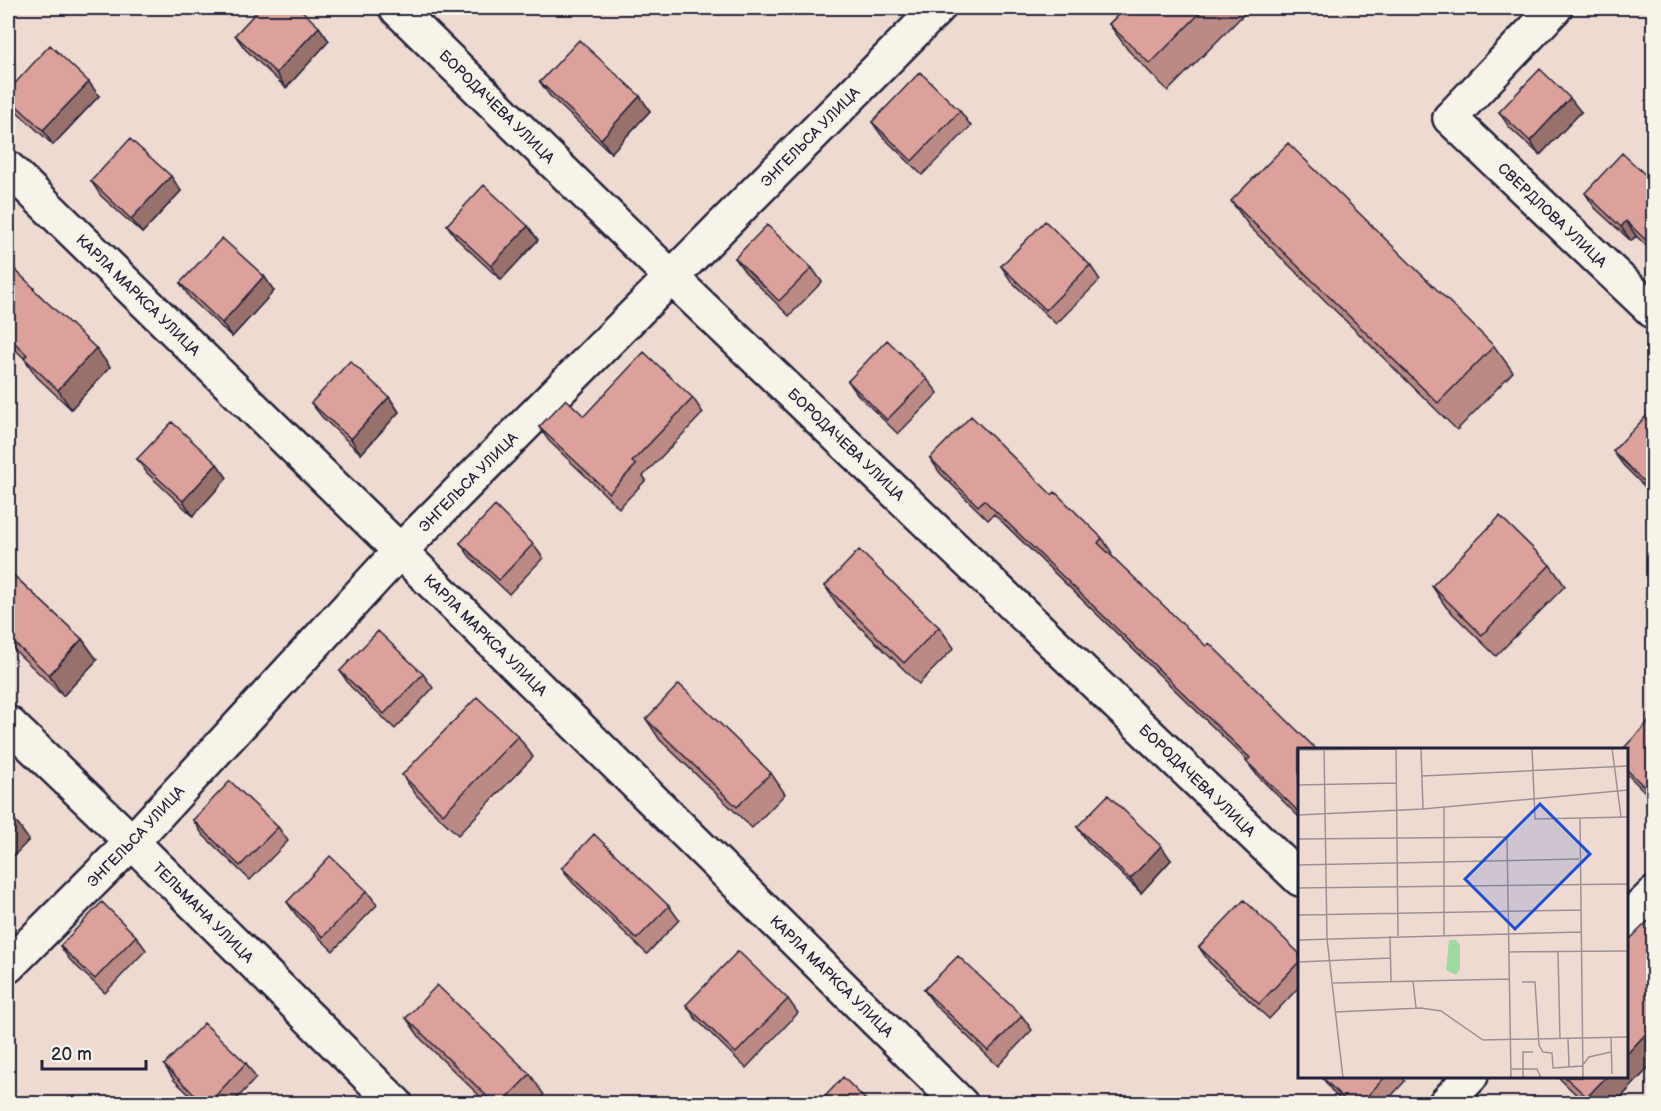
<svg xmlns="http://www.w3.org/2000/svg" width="1661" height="1111" viewBox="0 0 1661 1111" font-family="'Balsamiq Sans',sans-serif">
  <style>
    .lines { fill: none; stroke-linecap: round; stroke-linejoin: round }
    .minor-casing { stroke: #22223b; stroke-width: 38 }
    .tertiary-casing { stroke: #22223b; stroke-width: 38 }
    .minor { stroke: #f7f3e8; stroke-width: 33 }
    .tertiary { stroke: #f7f3e8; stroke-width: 33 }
    .wall { fill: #bc8a84; stroke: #22223b; stroke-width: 1.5 }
    .shaded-wall { fill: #99716c; stroke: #22223b; stroke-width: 1.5 }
    .building { fill: #dba19a; stroke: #22223b; stroke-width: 1.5 }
    .labels { text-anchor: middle; stroke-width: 4.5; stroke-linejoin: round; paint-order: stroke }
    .street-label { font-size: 15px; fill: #22223b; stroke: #f7f3e8 }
    .inset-road { fill: none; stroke: #9d9095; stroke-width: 1.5 }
    .view { fill: #1d4ed8; fill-opacity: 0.15; stroke: #1d4ed8; stroke-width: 3 }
    .inset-edge { fill: none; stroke: #22223b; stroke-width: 3 }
  </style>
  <rect width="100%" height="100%" fill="#efdad1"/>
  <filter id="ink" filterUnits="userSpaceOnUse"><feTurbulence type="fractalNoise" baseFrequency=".0167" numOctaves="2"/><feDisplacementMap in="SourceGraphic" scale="12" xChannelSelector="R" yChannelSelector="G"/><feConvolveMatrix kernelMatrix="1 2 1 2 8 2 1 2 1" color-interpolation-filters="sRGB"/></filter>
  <g filter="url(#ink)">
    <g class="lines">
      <g class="minor-casing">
        <g id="minor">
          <path id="s1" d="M396,8L672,278L1300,879"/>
          <path d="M1450,118L1555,8"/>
          <path id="s2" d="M8,723L132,842L396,1104"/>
          <path id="s3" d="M8,966L132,842L400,551L938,8"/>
        </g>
      </g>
      <g class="tertiary-casing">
        <g id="tertiary">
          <path id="s4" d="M1450,118L1654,312"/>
          <path id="s5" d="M8,168L400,551L961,1104"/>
          <path d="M1626,921L1654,894"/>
          <path d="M1445,1104L1471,1076"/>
        </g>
      </g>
      <use href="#minor" class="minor"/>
      <use href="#tertiary" class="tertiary"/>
    </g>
    <path class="wall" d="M1125,8H1250L1168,91L1128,50L1109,24Z
      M319,27L329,41L286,88L245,49L235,35Z
      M540,82L650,111L611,153L550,96Z
      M8,91L99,96L53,145L14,109L8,99Z
      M960,111L971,126L922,175L882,136L872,122Z
      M1499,112H1581L1540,155L1509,127Z
      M91,181L181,191L142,233L101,196Z
      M1653,182V252L1636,236L1631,241L1595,208L1585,193Z
      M1231,201L1494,346L1513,372L1457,430L1250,227Z
      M447,225L528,226L538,240L501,280L457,239Z
      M735,258L812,268L822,282L789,316L745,272Z
      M8,263L110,367L71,409L37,377L24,358L8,343Z
      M1090,265L1100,280L1056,324L1011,281L1001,266Z
      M264,276L274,291L232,337L190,298L180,283Z
      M927,379L938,393L898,434L858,395L848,381Z
      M389,397L399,412L361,454L322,417L311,403Z
      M693,398L703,413L643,476L646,480L619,508L549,441L539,427L584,416Z
      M1653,410V495L1623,465L1613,451Z
      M930,458L1052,495L1102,538L1112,553L1111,555L1299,750V817L1257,775L1246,761L1247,760L994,514L988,520L940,473Z
      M137,459L217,464L227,478L193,516L147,473Z
      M460,543L533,544L543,558L509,594L470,557Z
      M1550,565L1565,586L1496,656L1446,607L1432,586Z
      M8,570L82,639L97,660L63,696L8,644Z
      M825,586L939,627L954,648L919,684L839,607Z
      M340,671L423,674L433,688L395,729L350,686Z
      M1653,717V800L1626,773V750Z
      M646,719L771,773L785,794L752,828L660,740Z
      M518,736L533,757L458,835L417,796L402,775Z
      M193,820L278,827L288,841L250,880L203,835Z
      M1077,827L1171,860L1141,893L1087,841Z
      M562,868L669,906L679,920L647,954L572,882Z
      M367,891L377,905L333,951L297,916L287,902Z
      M136,936L146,950L105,993L70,960L60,946Z
      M1199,947L1299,953V987L1269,1019L1209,962Z
      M924,990L1022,1016L1032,1030L998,1066L935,1005Z
      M788,999L798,1013L746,1068L696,1019L686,1005Z
      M406,1018L530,1074L544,1095L536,1104H488L421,1039Z
      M246,1063L256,1078L232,1104H199L174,1080L164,1065Z
      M1653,1063L1615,1104H1586L1558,1077H1626Z
      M1322,1077H1402L1405,1081L1384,1104H1344L1332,1091Z"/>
    <path class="shaded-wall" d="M319,27L329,41L286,88L276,73Z
      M89,82L99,96L53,145L43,130Z
      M640,96L650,111L611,153L601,139Z
      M1570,98L1581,112L1540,155L1530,141Z
      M171,176L181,191L142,233L131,219Z
      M1626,221L1636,236L1631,241L1621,227Z
      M528,226L538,240L501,280L491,266Z
      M264,276L274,291L232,337L222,323Z
      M96,348L110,367L71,409L58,390Z
      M389,397L399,412L361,454L351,439Z
      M217,464L227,478L193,516L183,501Z
      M82,639L97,660L63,696L49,675Z
      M14,819L29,840L8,862V826Z
      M1161,846L1171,860L1141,893L1130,879Z
      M1653,1026V1063L1615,1104H1592L1587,1097L1606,1077H1626V1055Z"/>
    <path class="building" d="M260,8H299L319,27L276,73L235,35Z
      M1125,8H1205L1150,64L1109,24Z
      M579,40L640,96L601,139L540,82Z
      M50,45L89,82L43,130L8,98V91Z
      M1540,69L1570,98L1530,141L1499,112Z
      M920,72L960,111L912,161L872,122Z
      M130,139L171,176L131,219L91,181Z
      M1288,143L1494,346L1438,403L1231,201Z
      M1622,153L1653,182V247L1626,221L1621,227L1585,193Z
      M484,185L528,226L491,266L447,225Z
      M1045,221L1090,265L1046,310L1001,266Z
      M767,225L812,268L779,301L735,258Z
      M222,238L264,276L222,323L180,283Z
      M8,263L34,288L33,289L96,348L58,390L24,358L27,355L8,336Z
      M887,340L927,379L887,420L848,381Z
      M644,352L693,398L632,462L636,465L609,493L539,427L566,399L584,416Z
      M350,361L389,397L351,439L311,403Z
      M1653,409V480L1648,486L1613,451Z
      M971,416L1052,495L1055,492L1102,538L1098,543L1206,646L1209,643L1317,750H1299V812L1246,761L1250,758L984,500L978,506L930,458Z
      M172,422L217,464L183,501L137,459Z
      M495,506L533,544L499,580L460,543Z
      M1500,516L1550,565L1482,635L1432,586Z
      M859,550L939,627L904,663L825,586Z
      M8,570L82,639L49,675L8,637Z
      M378,631L423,674L384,714L340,671Z
      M679,684L771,773L737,807L646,719Z
      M477,697L518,736L443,814L402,775Z
      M1653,717V795L1626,769V750H1622Z
      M230,781L278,827L240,866L193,820Z
      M1108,795L1161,846L1130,879L1077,827Z
      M8,813L14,819L8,826Z
      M594,834L669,906L637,939L562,868Z
      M330,856L367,891L323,937L287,902Z
      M1244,900L1299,953V962L1259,1004L1199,947Z
      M102,902L136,936L95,979L60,946Z
      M1648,921L1653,926V1026L1626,1055V943Z
      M738,951L788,999L736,1053L686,1005Z
      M958,956L1022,1016L988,1051L924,990Z
      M437,985L530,1074L501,1104H495L406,1018Z
      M204,1023L246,1063L208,1104H204L164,1065Z
      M843,1077L870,1104H818Z
      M1322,1077H1385L1360,1104H1349Z
      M1565,1077H1606L1587,1097Z
      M1478,1095L1487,1104H1470Z"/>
  </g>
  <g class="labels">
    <g class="street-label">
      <text dy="5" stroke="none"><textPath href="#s1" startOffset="141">БОРОДАЧЕВА УЛИЦА</textPath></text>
      <text dy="5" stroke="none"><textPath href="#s3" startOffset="1154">ЭНГЕЛЬСА УЛИЦА</textPath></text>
      <text dy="5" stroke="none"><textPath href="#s4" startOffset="141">СВЕРДЛОВА УЛИЦА</textPath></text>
      <text dy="5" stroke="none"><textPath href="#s5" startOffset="182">КАРЛА МАРКСА УЛИЦА</textPath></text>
      <text dy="5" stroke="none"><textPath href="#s1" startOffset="627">БОРОДАЧЕВА УЛИЦА</textPath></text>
      <text dy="5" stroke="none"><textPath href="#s3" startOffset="668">ЭНГЕЛЬСА УЛИЦА</textPath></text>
      <text dy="5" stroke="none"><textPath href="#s5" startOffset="668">КАРЛА МАРКСА УЛИЦА</textPath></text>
      <text dy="5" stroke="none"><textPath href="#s1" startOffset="1113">БОРОДАЧЕВА УЛИЦА</textPath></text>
      <text dy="5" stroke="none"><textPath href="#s3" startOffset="182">ЭНГЕЛЬСА УЛИЦА</textPath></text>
      <text dy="5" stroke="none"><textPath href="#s2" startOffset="272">ТЕЛЬМАНА УЛИЦА</textPath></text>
      <text dy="5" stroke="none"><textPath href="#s5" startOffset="1154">КАРЛА МАРКСА УЛИЦА</textPath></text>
    </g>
  </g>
  <g transform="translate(1298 748)">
    <rect width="330" height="330" fill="#efdad1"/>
    <path d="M151,192H158L162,197V221L158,227L148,222Z" fill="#9fdba1"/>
    <path class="inset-road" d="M26,0L29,191L45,330M98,0L100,188M123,0L125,61M234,0L237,71L330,69M314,0L323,69M0,2L98,1M124,28L330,18M0,37L98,35M0,67L125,61L330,42M282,70L285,330M0,91L209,89L213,330M0,117L281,111M0,140L330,136M0,167L283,162M146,187V59M92,188L93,234M0,192L283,184M211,204L330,203M260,204L262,291M0,214L92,210M115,233L118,260M224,234H237L241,297L245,304L254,305L255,320L284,318L291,309L313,304M35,235L211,231M37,264L123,260L143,263L185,292L330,289M313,290L314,326M270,291L271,319M213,321H239L243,330M225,330V304H235"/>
    <path class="view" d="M242,56L292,106L217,181L167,131Z"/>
    <rect width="330" height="330" class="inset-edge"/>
  </g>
  <rect width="1661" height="1111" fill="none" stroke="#f7f3e8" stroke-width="30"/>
  <rect x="15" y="15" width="1631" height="1081" fill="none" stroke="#22223b" stroke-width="2" filter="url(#ink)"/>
  <path d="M42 1060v9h104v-9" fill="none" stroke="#22223b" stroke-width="3"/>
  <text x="51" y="1060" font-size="18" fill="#22223b" stroke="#f7f3e8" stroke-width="4.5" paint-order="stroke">20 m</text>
</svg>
